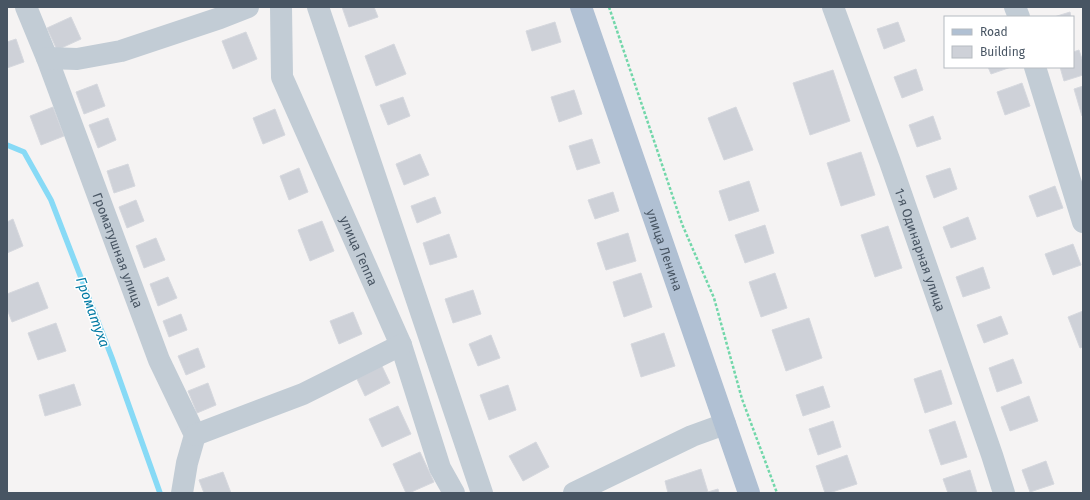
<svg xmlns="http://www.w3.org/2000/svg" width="1090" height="500" viewBox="0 0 1090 500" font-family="'Fira Sans',sans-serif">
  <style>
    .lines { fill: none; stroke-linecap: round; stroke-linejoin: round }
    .stream { stroke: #87daf6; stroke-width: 5.5 }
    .building { fill: #ced1d8; stroke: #d6d8de }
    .path { stroke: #72d7aa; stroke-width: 2.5; stroke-dasharray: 3 2; stroke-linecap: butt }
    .minor { stroke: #c2ccd5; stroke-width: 22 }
    .major { stroke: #b0c0d3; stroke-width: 22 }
    .labels { text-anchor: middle; stroke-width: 3; stroke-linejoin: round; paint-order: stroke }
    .street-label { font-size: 13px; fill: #485563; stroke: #fff }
    .water-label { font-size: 14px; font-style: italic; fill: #037ba4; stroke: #fff }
  </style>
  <rect width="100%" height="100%" fill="#f5f3f3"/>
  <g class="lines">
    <path class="stream" d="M7,145L24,152L51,200L112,358L160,493"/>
  </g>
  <path class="building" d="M342,7H374L378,17L349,27Z
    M1070,12L1071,17H1054Z
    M71,17L81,39L57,50L47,28Z
    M555,22L561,42L532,51L526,31Z
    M898,22L905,41L884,49L877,29Z
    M246,32L257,59L233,69L222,41Z
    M16,39L24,62L7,68V42Z
    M394,44L406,74L376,86L365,56Z
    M1079,50L1083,62V75L1064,81L1060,67H1073V52Z
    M988,67H1011L991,74Z
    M916,69L923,90L902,98L894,77Z
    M833,70L850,121L810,135L793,83Z
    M1022,83L1030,106L1005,115L997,92Z
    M97,84L105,106L84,114L76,92Z
    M1083,86V116H1082L1074,89Z
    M574,90L582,114L559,122L551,97Z
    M403,97L410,116L388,125L380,105Z
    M53,107L64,136L41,145L30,116Z
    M736,107L753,150L724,160L708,118Z
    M275,109L285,135L263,144L253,118Z
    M933,116L941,139L917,147L909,125Z
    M108,118L116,140L98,148L89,125Z
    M592,139L600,163L577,170L569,146Z
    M861,152L875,195L841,206L827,163Z
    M420,154L429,175L404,185L396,164Z
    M128,164L135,186L114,193L107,171Z
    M299,168L308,192L289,200L280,176Z
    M950,168L957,189L934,198L926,176Z
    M749,181L759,211L729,221L719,191Z
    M1055,186L1063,208L1037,217L1029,196Z
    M613,192L619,211L595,219L588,200Z
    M435,197L441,213L417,223L411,206Z
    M136,200L144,221L127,228L119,207Z
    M968,217L976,239L951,248L943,227Z
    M13,219L23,246L7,253V222Z
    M322,221L334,251L310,261L298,230Z
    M765,225L774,253L745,263L735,235Z
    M888,226L902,268L875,277L861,235Z
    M628,233L636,261L606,270L597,243Z
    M449,234L457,257L430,265L423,243Z
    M156,238L165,260L144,268L136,246Z
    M1073,244L1081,265L1053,275L1045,254Z
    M983,267L990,288L963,297L956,277Z
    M641,273L652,307L624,317L613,282Z
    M775,273L787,308L761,317L749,282Z
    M168,277L177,298L158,306L150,284Z
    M38,282L48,308L12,322L7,309V294Z
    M473,290L481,314L453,323L445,299Z
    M1083,311V347L1080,348L1068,317Z
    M353,312L362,334L339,344L330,321Z
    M181,314L187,330L169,337L163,321Z
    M1001,316L1008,334L984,343L977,325Z
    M809,318L822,358L786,371L772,330Z
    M56,323L66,351L38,360L28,333Z
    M664,333L675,366L641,377L631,344Z
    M491,335L500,358L478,366L469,344Z
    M198,348L205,367L186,375L178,356Z
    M1013,359L1022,383L997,392L989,368Z
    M381,364L390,383L365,396L356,377Z
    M941,370L952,404L925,413L914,379Z
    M208,383L216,405L197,413L188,391Z
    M74,384L81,405L45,416L39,395Z
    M508,385L516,410L489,420L480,395Z
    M823,386L830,407L803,416L796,395Z
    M1029,396L1038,421L1010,431L1001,407Z
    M398,406L411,434L382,447L369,419Z
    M833,421L841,447L818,455L809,429Z
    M955,421L967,457L941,465L929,430Z
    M536,442L549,467L523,481L509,456Z
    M420,452L434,482L409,493H406L393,464Z
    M847,455L857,484L829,493H825L816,466Z
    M1046,461L1054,484L1030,492L1022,470Z
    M701,469L708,492L718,489L719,493H668L665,481Z
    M970,470L977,493H948L943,479Z
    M223,472L231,493H204L199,480Z"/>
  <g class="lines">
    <path class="path" d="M609,7L682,224L714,298L742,399L777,493"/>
    <g class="minor">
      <path id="s1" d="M26,7L47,58L159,360L195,435L187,463L182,493"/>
      <path id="s2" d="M281,7L282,77L401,345L440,468L454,493"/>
      <path d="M318,7L482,493"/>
      <path id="s3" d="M833,7L890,162L992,455L1004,493"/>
      <path d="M1015,7L1019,17"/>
      <path d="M47,58L77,59L121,51L220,18L248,7"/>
      <path d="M1035,67L1083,222"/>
      <path d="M195,435L303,394L401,345"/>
      <path d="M574,493L692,436L725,424"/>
    </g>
    <path class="major" id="s4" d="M581,7L749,493"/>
  </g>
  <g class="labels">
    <g class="street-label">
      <text dy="5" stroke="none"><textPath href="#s3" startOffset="258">1-я Одинарная улица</textPath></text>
      <text dy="5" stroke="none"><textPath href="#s1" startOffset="260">Громатушная улица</textPath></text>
      <text dy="5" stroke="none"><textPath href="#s4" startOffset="257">улица Ленина</textPath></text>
      <text dy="5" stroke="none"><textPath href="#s2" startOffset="260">улица Геппа</textPath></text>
    </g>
    <g class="water-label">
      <text transform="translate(93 312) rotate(70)" y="5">Громатуха</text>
    </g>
  </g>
  <rect width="1090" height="500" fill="none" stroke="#485563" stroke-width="16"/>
  <rect x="944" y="16" width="130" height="52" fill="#ffffff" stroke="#b6bbc1"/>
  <rect x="952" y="29" width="20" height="6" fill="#b0c0d3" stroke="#b6bbc1"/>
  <text x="980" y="36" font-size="12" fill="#485563">Road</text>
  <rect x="952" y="46" width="20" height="12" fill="#ced1d8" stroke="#b6bbc1"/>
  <text x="980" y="56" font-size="12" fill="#485563">Building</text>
</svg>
